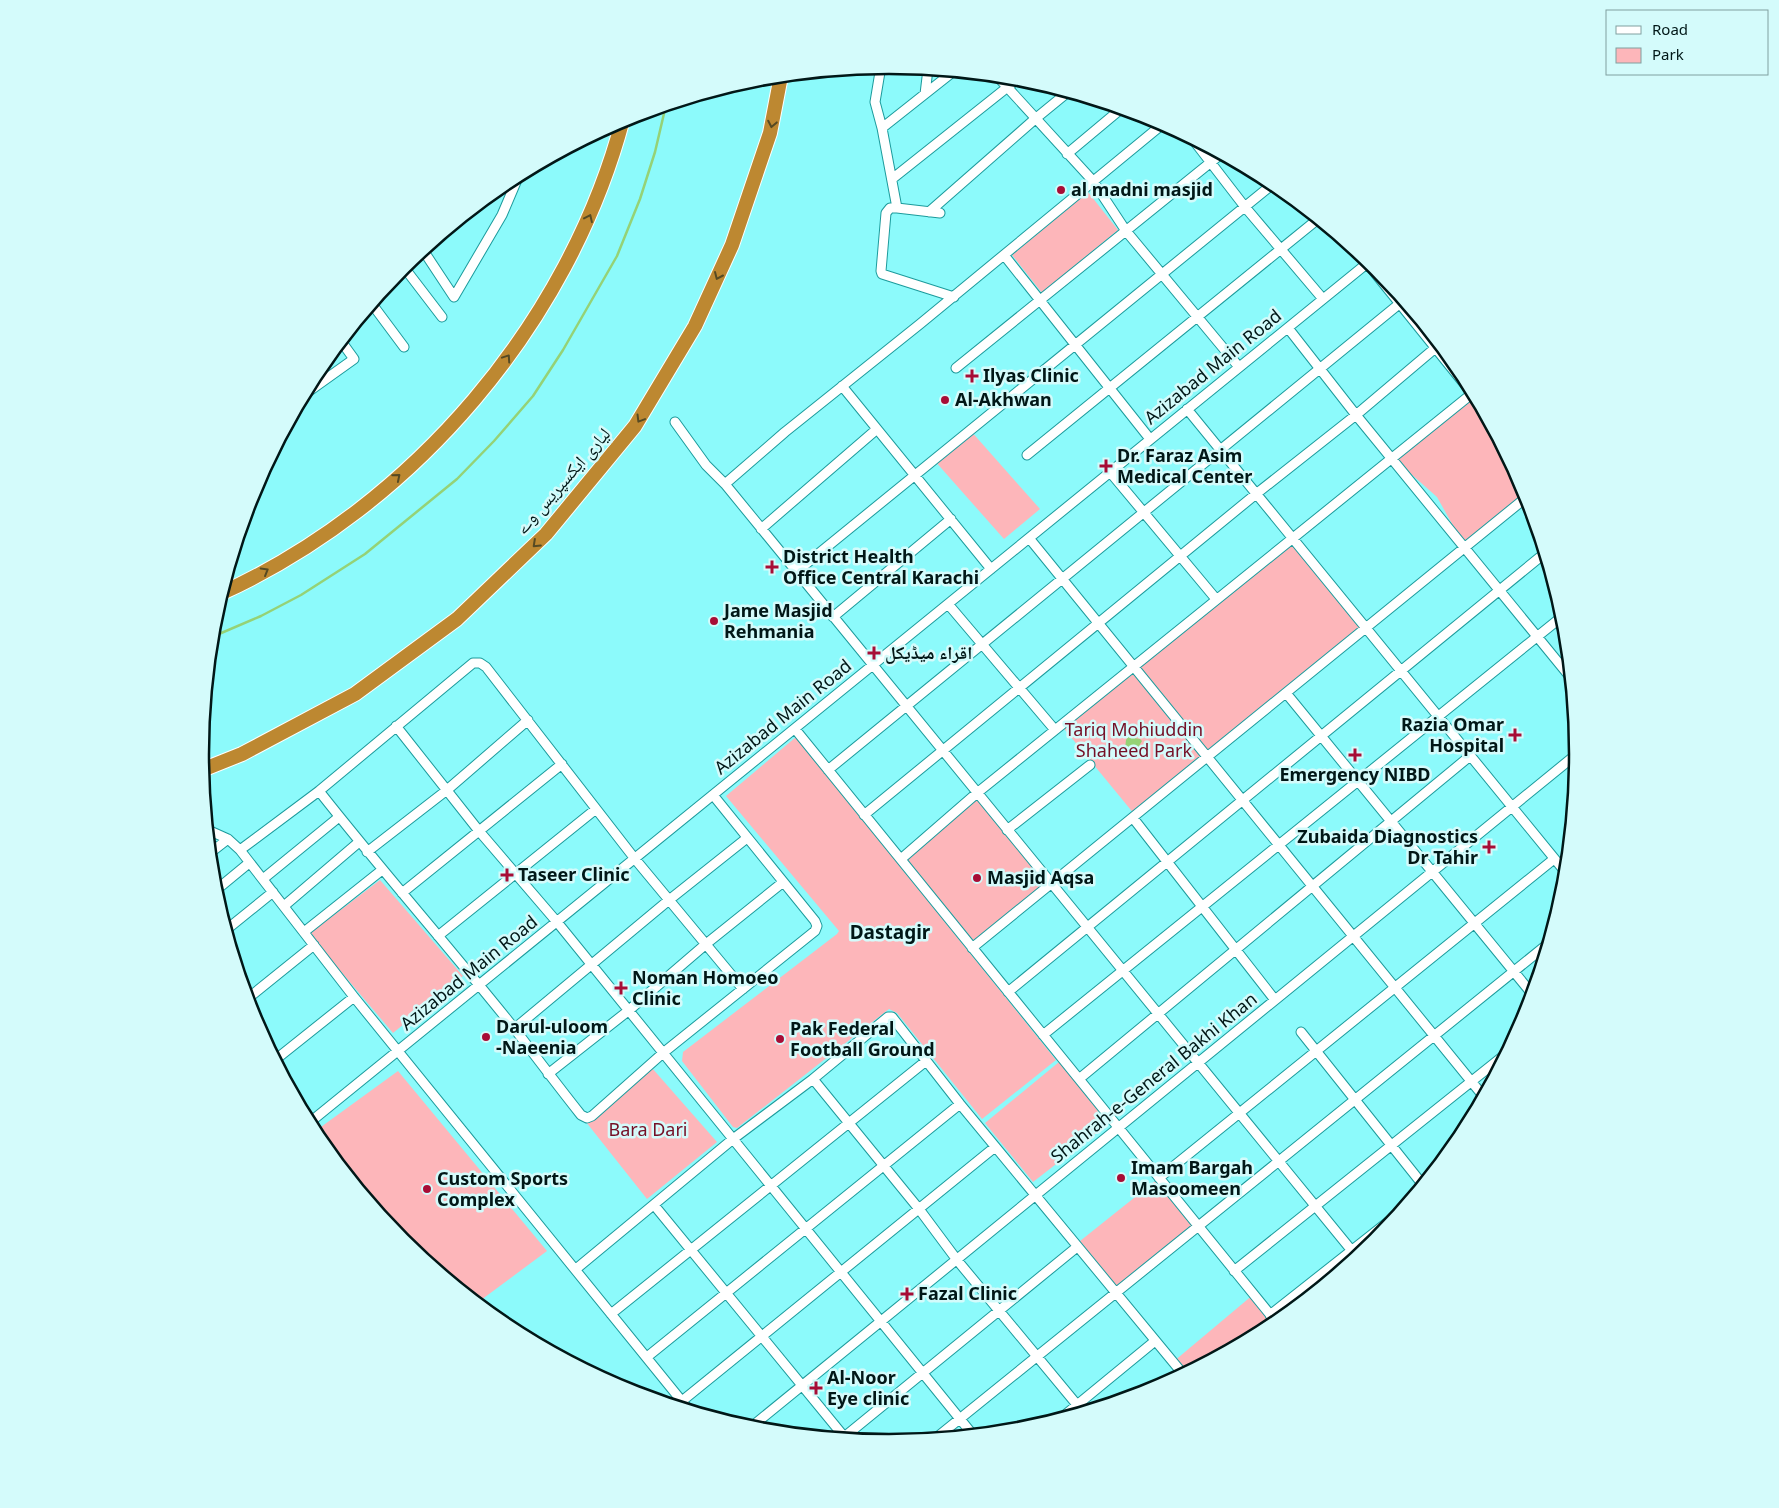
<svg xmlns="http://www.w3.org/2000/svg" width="1779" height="1508" viewBox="0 0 1779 1508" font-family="'Noto Sans','Noto Naskh Arabic',sans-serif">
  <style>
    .green { fill: #fdb6ba }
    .water { fill: #95d276 }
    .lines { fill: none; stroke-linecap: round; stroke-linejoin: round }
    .stream { stroke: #95d276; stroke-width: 2.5 }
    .minor-casing { stroke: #1c9b9c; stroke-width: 11 }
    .highway-casing { stroke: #fff; stroke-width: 16 }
    .minor { stroke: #fff; stroke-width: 9 }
    .highway { stroke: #bd8831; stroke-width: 14 }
    .oneway { stroke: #564a23 }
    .poi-dot { fill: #a70d36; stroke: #d4fbfb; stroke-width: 2 }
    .labels { text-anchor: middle; stroke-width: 5; stroke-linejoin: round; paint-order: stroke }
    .poi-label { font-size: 18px; font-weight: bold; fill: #011717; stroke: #d4fbfb; text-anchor: start }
    .street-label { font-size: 18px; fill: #011717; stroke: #d4fbfb }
    .park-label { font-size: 18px; fill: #750f26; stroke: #d4fbfb }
    .neighbourhood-label { font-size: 19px; font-weight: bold; fill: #011717; stroke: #d4fbfb }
    .rim { fill: none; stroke: #011717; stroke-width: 2.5 }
  </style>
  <rect width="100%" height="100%" fill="#8cfafb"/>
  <path class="green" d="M1088,192L1118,230L1042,293L1012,255Z
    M1472,394L1479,402L1528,496L1465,547L1437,497L1393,458Z
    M970,430L1040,509L1004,539L934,460Z
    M1292,538L1366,628L1135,815L1061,725Z
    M796,737L1056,1060L982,1119L897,1013L889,1009L737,1128L733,1127L682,1061L683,1052L837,934L839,931L726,796Z
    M977,793L1052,884L972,948L901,859Z
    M380,880L463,976L393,1033L309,934Z
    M1059,1062L1108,1121L1100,1130L1033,1182L985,1123Z
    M652,1068L717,1142L647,1199L586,1122Z
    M398,1071L547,1251L477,1303L402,1241L314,1132Z
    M1159,1178L1198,1226L1115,1294L1075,1245Z
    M1254,1294L1277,1323L1183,1374L1173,1362Z"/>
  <path class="water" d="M1128,737L1140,739L1142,741L1139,746V753L1135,751L1129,752L1125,749L1126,740Z"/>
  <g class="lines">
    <path class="stream" d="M212,637L261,616L301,595L365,554L457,479L494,441L533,396L563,350L617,256L640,199L655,152L666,105"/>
    <g class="minor-casing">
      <path id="minor" d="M881,66L875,102L882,128L897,208L940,213
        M997,76L1093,181L1126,231L1239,367
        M925,94L928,69
        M882,128L954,71
        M1191,137L1245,207L1323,299
        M1067,154L1122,108
        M892,179L1019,78
        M897,208H890L886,213L881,271L882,274L954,297
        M929,212L1035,119L1068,92
        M423,250L454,297L502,215L519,175
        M1004,255L1150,439
        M1367,263L1479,402
        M403,266L442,317
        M372,304L404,347
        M1288,328L1356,415L1571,678
        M956,368L1221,154
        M842,386L991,569
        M305,394L354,359L341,341
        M1187,409L1567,874
        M675,422L706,465L725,484L1357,1257
        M1027,455L1318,219
        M1110,472L1216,599
        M725,484L785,432L920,324L1164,123
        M761,529L877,429
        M1029,538L1484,1097
        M796,572L1274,183
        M948,604L1055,730
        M833,617L951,519
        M1286,693L1533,995
        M396,726L479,831L557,922L973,1435
        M795,729L1277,1323
        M828,770L1404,300
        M319,791C382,871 450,948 514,1028C536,1057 558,1086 581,1115L587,1118L592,1116L663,1053L815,931L817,926L815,921L713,795
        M864,815L1256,494L1356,415L1440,344
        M1133,818L1275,1000
        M208,830L228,839L240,850L354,997L689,1410
        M1007,830L1090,765
        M240,850L319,791L473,663H480L486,667L635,859L743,989
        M367,852L447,790L528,720
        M210,853L228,839
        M901,859L977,793L1474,392
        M263,879L339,817
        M215,891L249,863
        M402,893L562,764
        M284,906L359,842
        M226,930L273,892
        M304,932L382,870
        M438,936L596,809
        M972,948L1528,496
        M1008,992L1545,553
        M247,999L314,945
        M514,1029L669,900L747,838
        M1301,1032L1423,1185
        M1043,1035L1564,615
        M275,1060L354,997
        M548,1074L628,1011L706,944L782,883
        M813,1079L888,1017H892L960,1104L1183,1374
        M1079,1079L1470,756
        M309,1123L1370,261
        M1159,1178L1554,859
        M654,1205L846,1439
        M576,1269L733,1139L813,1079L919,1209L957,1260L1083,1412
        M1234,1271L1507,1053
        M611,1314L926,1061
        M1270,1315L1403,1210
        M647,1357L960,1104
        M682,1401L995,1147
        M1060,1419L1155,1341
        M750,1428L1578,753
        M843,1438L1077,1247
        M936,1438L1549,943"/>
    </g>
    <g class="highway-casing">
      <path id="highway" d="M222,593C414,505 569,323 623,119
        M202,770L242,754L355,694L457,619L546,534L635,426L695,326L732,245L770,133L781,76"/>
    </g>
    <use href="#minor" class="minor"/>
    <use href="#highway" class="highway"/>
  </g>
  <defs><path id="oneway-chevron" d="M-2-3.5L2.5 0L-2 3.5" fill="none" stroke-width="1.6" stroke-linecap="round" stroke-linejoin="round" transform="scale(1.25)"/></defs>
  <g class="oneway">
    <use href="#oneway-chevron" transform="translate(772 124) rotate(101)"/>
    <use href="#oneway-chevron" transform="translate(589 218) rotate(-65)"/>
    <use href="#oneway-chevron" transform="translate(718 276) rotate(114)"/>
    <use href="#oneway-chevron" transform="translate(507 358) rotate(-56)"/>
    <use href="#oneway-chevron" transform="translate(640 419) rotate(121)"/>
    <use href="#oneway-chevron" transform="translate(397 477) rotate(-40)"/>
    <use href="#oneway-chevron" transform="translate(536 544) rotate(137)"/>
    <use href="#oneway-chevron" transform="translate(265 571) rotate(-30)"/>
  </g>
  <g class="poi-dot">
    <circle cx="1061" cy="190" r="5"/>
    <path d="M969.5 368.5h5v5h5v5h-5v5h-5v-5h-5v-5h5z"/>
    <circle cx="945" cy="400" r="5"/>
    <path d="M1103.5 458.5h5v5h5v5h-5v5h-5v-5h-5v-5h5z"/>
    <path d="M769.5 559.5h5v5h5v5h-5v5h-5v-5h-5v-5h5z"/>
    <circle cx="714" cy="621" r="5"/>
    <path d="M871.5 645.5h5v5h5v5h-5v5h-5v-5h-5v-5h5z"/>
    <path d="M1512.5 727.5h5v5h5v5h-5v5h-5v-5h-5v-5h5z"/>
    <path d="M1352.5 747.5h5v5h5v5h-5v5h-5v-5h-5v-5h5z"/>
    <path d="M1486.5 839.5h5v5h5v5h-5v5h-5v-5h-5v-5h5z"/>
    <path d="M504.5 867.5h5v5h5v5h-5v5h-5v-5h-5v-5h5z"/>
    <circle cx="977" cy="878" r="5"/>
    <path d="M618.5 980.5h5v5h5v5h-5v5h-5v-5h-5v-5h5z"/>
    <circle cx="486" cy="1037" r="5"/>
    <circle cx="780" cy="1039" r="5"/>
    <circle cx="1121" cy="1178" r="5"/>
    <circle cx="427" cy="1189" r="5"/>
    <path d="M904.5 1286.5h5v5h5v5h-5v5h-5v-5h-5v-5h5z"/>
    <path d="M813.5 1380.5h5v5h5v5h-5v5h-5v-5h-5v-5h5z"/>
  </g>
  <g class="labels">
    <g class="poi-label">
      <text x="1071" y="196">al madni masjid</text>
      <text x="983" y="382">Ilyas Clinic</text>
      <text x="955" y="406">Al-Akhwan</text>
      <text x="1117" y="462">Dr. Faraz Asim<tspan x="1117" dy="21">Medical Center</tspan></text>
      <text x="783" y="563">District Health<tspan x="783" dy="21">Office Central Karachi</tspan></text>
      <text x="724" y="617">Jame Masjid<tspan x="724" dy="21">Rehmania</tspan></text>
      <text x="885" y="659">اقراء میڈیکل</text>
      <text x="1504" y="731" text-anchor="end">Razia Omar<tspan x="1504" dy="21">Hospital</tspan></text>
      <text x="1355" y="781" text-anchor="middle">Emergency NIBD</text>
      <text x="1478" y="843" text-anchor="end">Zubaida Diagnostics<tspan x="1478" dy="21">Dr Tahir</tspan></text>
      <text x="518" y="881">Taseer Clinic</text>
      <text x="987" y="884">Masjid Aqsa</text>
      <text x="632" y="984">Noman Homoeo<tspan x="632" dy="21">Clinic</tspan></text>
      <text x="496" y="1033">Darul-uloom<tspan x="496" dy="21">-Naeenia</tspan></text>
      <text x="790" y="1035">Pak Federal<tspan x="790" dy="21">Football Ground</tspan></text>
      <text x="1131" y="1174">Imam Bargah<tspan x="1131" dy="21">Masoomeen</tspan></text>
      <text x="437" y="1185">Custom Sports<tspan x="437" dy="21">Complex</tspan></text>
      <text x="918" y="1300">Fazal Clinic</text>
      <text x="827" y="1384">Al-Noor<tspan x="827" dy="21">Eye clinic</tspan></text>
    </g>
    <g class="street-label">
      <text transform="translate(1213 367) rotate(-39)" y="6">Azizabad Main Road</text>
      <text transform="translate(563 481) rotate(-49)" y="6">لیاری ایکسپریس وے</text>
      <text transform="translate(783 717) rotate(-39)" y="6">Azizabad Main Road</text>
      <text transform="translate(469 973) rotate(-39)" y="6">Azizabad Main Road</text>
      <text transform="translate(1154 1078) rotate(-39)" y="6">Shahrah-e-General Bakhi Khan</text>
    </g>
    <g class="park-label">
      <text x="1134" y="736">Tariq Mohiuddin<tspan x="1134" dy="21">Shaheed Park</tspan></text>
      <text x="648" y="1136">Bara Dari</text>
    </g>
    <g class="neighbourhood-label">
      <text x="890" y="939">Dastagir</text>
    </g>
  </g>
  <path d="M0 0H1779V1508H0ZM209 754a680 680 0 1 1 1360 0a680 680 0 1 1-1360 0Z" fill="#d4fbfb" fill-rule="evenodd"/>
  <path class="rim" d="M209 754a680 680 0 1 1 1360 0a680 680 0 1 1-1360 0Z"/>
  <rect x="1606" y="10" width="162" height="65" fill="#d4fbfb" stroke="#80a0a0"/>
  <rect x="1616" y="26" width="25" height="8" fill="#ffffff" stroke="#80a0a0"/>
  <text x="1652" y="35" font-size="15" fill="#011717">Road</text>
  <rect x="1616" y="48" width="25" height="15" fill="#fdb6ba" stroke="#80a0a0"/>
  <text x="1652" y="60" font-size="15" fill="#011717">Park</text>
</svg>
